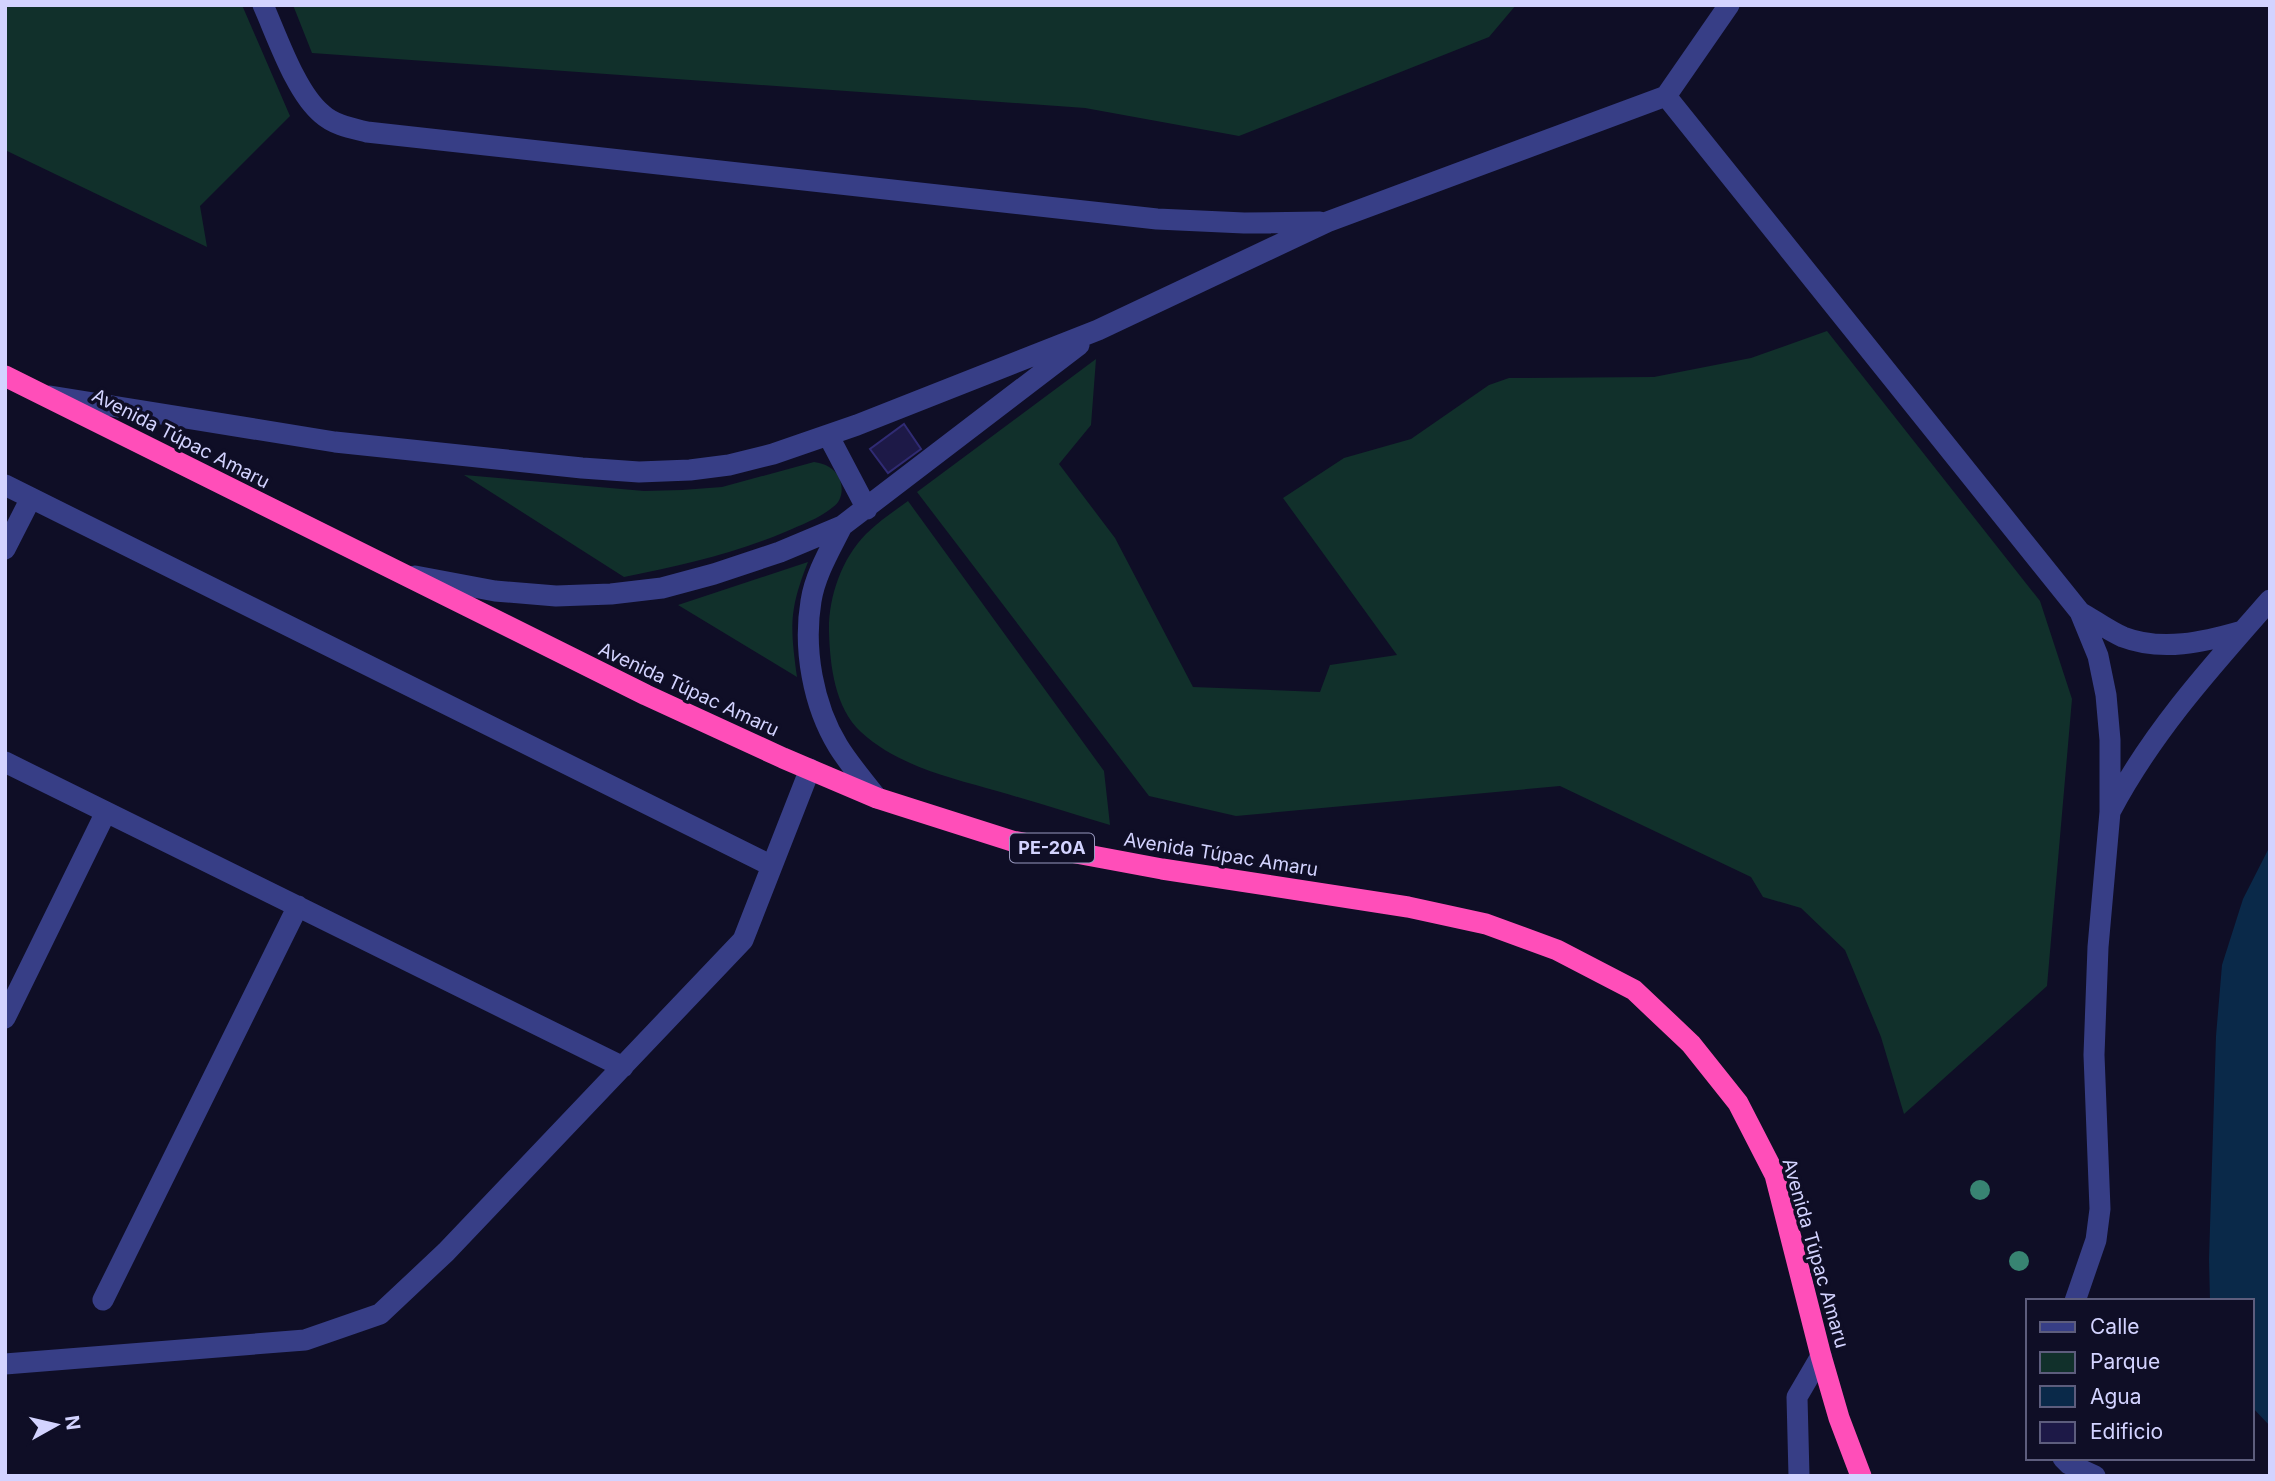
<svg xmlns="http://www.w3.org/2000/svg" width="2275" height="1481" viewBox="0 0 2275 1481" font-family="Inter,sans-serif">
  <style>
    .green { fill: #11302b }
    .water { fill: #0a2949 }
    .building { fill: #1d1947; stroke: #302b74; stroke-width: 2 }
    .lines { fill: none; stroke-linecap: round; stroke-linejoin: round }
    .minor { stroke: #373e86; stroke-width: 21 }
    .highway { stroke: #ff4eb9; stroke-width: 21 }
    .tree { fill: #388472 }
    .labels { text-anchor: middle; stroke-width: 7; stroke-linejoin: round; paint-order: stroke }
    .shield { fill: #0f0e26; stroke: #9898be; stroke-width: 2 }
    .shield-label { font-size: 18px; font-weight: bold; fill: #d3d3ff }
    .street-label { font-size: 19px; fill: #d3d3ff; stroke: #0f0e26 }
  </style>
  <rect width="100%" height="100%" fill="#0f0e26"/>
  <path class="green" d="M5,5H242L290,116L200,206L207,247L5,150Z
    M293,5H1516L1489,37L1239,136L1085,108L312,53Z
    M1827,331L2040,601L2072,699L2047,986L1904,1114L1881,1037L1845,950L1801,908L1763,897L1751,877L1560,786L1236,816L1149,796L917,492L1096,359L1091,425L1059,464L1115,538L1193,687L1320,692L1330,665L1397,655L1283,498L1344,458L1411,439L1489,385L1509,378L1654,377L1751,358Z
    M814,462C825,464 834,467 839,478C844,488 842,501 833,507C820,518 801,525 785,532C733,554 680,566 624,577L464,475L644,491L682,490L722,487Z
    M908,501L1104,771L1110,825C1073,814 1035,802 997,791C951,778 898,766 861,732C835,708 830,666 829,632C828,599 841,559 866,534C878,522 893,512 908,501Z
    M808,562C789,610 790,626 797,677L678,605Z"/>
  <path class="water" d="M2270,846V1426L2252,1407V1301H2210L2209,1259L2216,1036L2222,965L2243,899Z"/>
  <path class="building" d="M904,424L921,449L888,473L870,449Z"/>
  <g class="lines">
    <path class="minor" d="M263,5C277,36 296,93 322,114C334,125 351,128 367,132L1157,219L1244,223L1320,222
      M1729,5L1666,96L2080,612L2098,656L2106,695L2110,740V812L2098,947L2094,1055L2100,1209L2096,1240L2075,1301
      M50,396L335,442L582,468L639,472L690,470L729,465L773,454L857,425L1098,330L1327,222L1666,96
      M828,435L867,509
      M5,485L772,866
      M842,526C830,550 815,575 811,601C803,649 813,705 838,746C849,764 864,781 877,798
      M5,549L31,498
      M415,576L495,591L556,596L611,594L662,588L714,574L780,552L842,526L1079,345
      M2080,612C2094,620 2109,631 2123,637C2162,652 2204,642 2242,631
      M5,762L623,1067
      M2111,810C2153,731 2211,667 2270,600
      M5,1018L106,812
      M103,1300L298,906
      M5,1364L305,1340L380,1314L446,1252L743,940L810,769
      M2063,1458L2069,1464L2095,1476
      M1799,1476L1797,1397L1821,1356"/>
    <path class="highway" d="M5,376L646,695L783,758L877,798L1012,841L1162,869L1408,907L1486,924L1557,950L1634,990L1691,1044L1738,1103L1775,1175L1821,1356L1839,1418L1861,1476"/>
  </g>
  <g class="tree">
    <circle cx="1980" cy="1190" r="10"/>
    <circle cx="2019" cy="1261" r="10"/>
  </g>
  <g class="labels">
    <rect class="shield" x="1010" y="833.5" width="84" height="29" rx="5"/>
    <g class="shield-label">
      <text x="1052" y="854">PE-20A</text>
    </g>
    <g class="street-label">
      <text transform="translate(181 438) rotate(27)" y="7">Avenida Túpac Amaru</text>
      <text transform="translate(689 689) rotate(25)" y="7">Avenida Túpac Amaru</text>
      <text transform="translate(1221 854) rotate(9)" y="7">Avenida Túpac Amaru</text>
      <text transform="translate(1816 1253) rotate(74)" y="7">Avenida Túpac Amaru</text>
    </g>
  </g>
  <rect width="2275" height="1481" fill="none" stroke="#d3d3ff" stroke-width="14"/>
  <rect x="2026" y="1299" width="228" height="161" fill="#0f0e26" stroke="#5d5d7d" stroke-width="2"/>
  <rect x="2040" y="1322" width="35" height="10" fill="#373e86" stroke="#5d5d7d" stroke-width="2"/>
  <text x="2090" y="1334" font-size="21" fill="#d3d3ff">Calle</text>
  <rect x="2040" y="1352" width="35" height="21" fill="#11302b" stroke="#5d5d7d" stroke-width="2"/>
  <text x="2090" y="1369" font-size="21" fill="#d3d3ff">Parque</text>
  <rect x="2040" y="1386" width="35" height="21" fill="#0a2949" stroke="#5d5d7d" stroke-width="2"/>
  <text x="2090" y="1404" font-size="21" fill="#d3d3ff">Agua</text>
  <rect x="2040" y="1422" width="35" height="21" fill="#1d1947" stroke="#5d5d7d" stroke-width="2"/>
  <text x="2090" y="1439" font-size="21" fill="#d3d3ff">Edificio</text>
  <g transform="translate(56 1425) rotate(82)" stroke="#0f0e26" stroke-width="5" paint-order="stroke">
  <path d="M0-5L12 26L0 18L-12 26Z" fill="#d3d3ff"/>
  <text y="-10" font-size="19" font-weight="bold" text-anchor="middle" fill="#d3d3ff">N</text>
  </g>
</svg>
